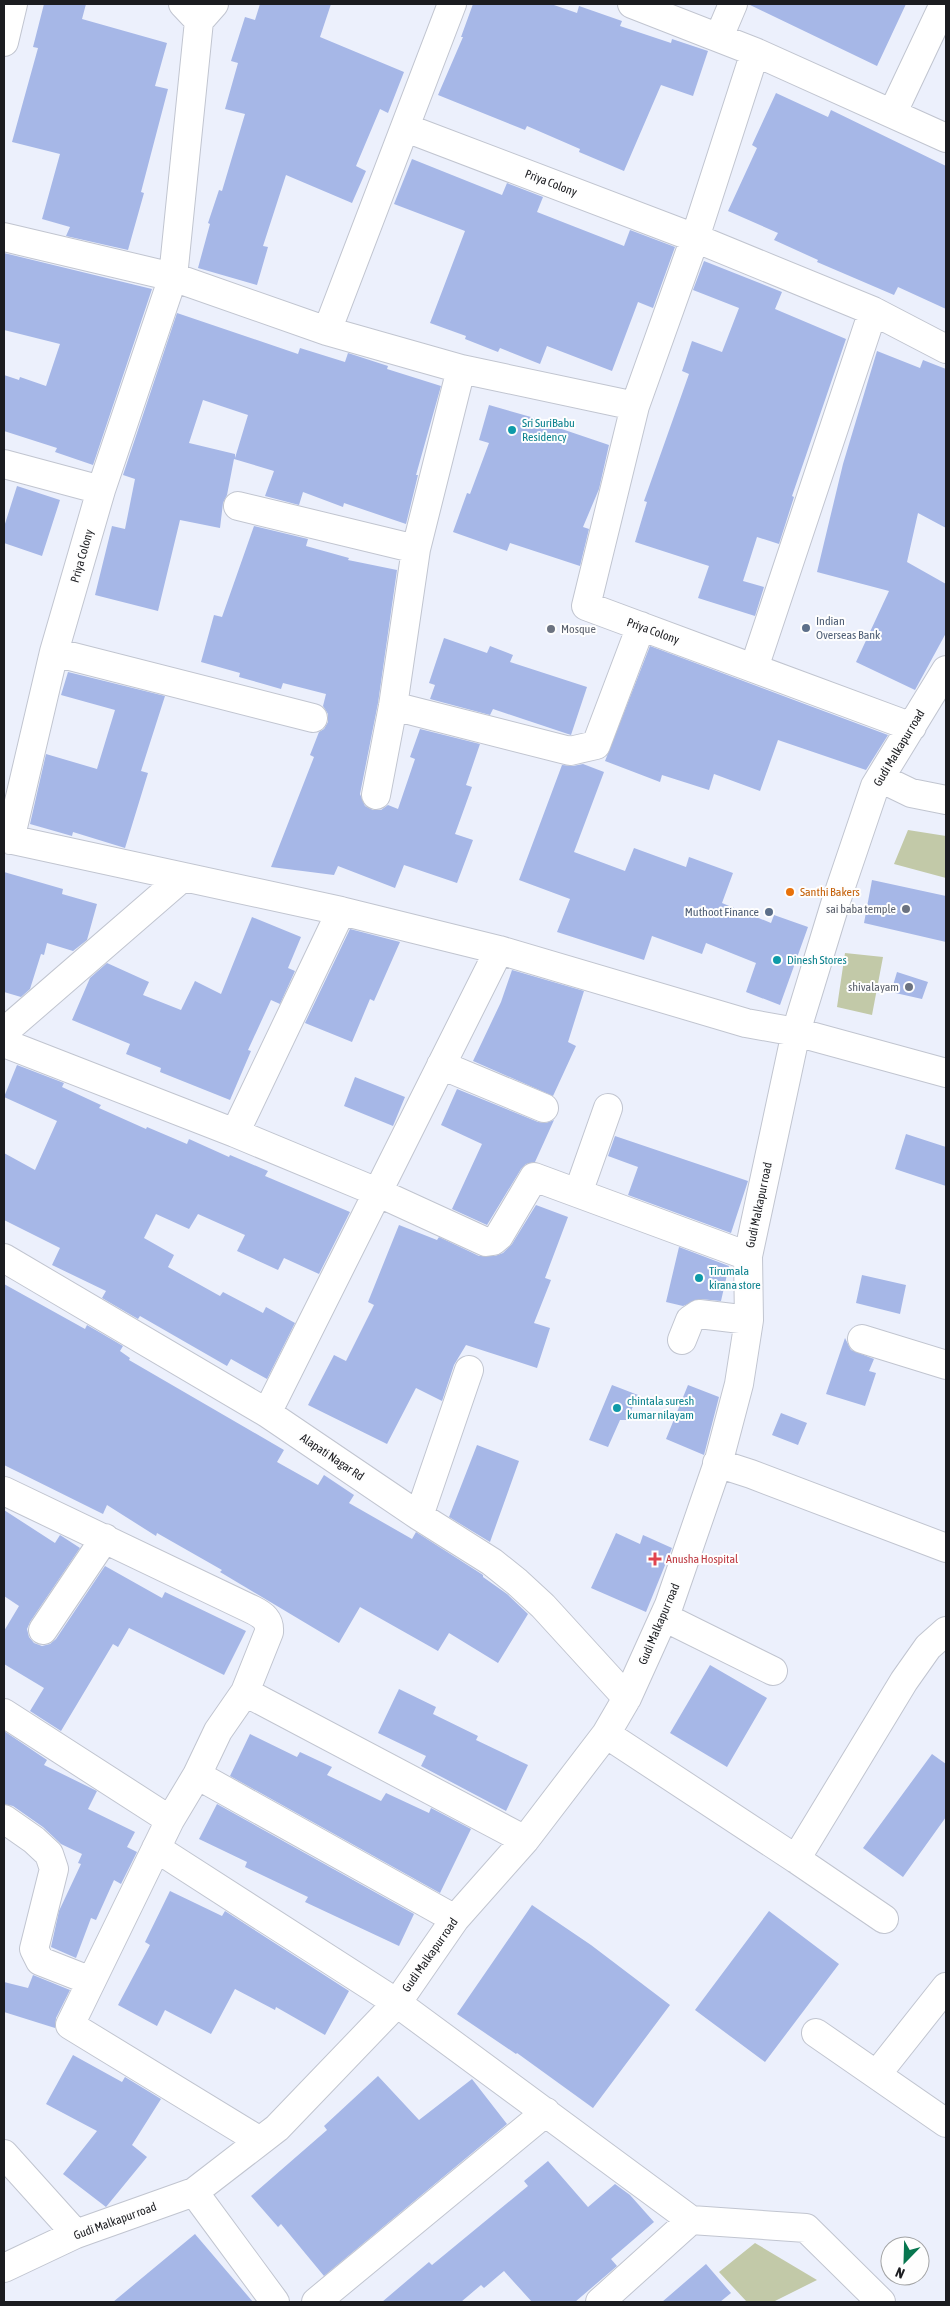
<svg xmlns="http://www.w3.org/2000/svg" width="950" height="2306" viewBox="0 0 950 2306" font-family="'Asap Condensed',sans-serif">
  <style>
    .green { fill: #c2c9a8 }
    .building { fill: #a6b7e7; fill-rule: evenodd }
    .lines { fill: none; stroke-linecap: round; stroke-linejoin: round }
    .minor-casing { stroke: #c1c5d0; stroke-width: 30 }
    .minor { stroke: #fff; stroke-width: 28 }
    .culture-dot { fill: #0f9aa8; stroke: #fefefe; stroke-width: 2 }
    .service-dot { fill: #5c6f8a; stroke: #fefefe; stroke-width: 2 }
    .worship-dot { fill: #6b7280; stroke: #fefefe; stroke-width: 2 }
    .food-dot { fill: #e8710a; stroke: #fefefe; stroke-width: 2 }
    .health-dot { fill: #e0444e; stroke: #fefefe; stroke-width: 2 }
    .labels { text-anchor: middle; stroke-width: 4; stroke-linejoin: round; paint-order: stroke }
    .street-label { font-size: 12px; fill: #1b1c20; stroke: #fefefe }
    .culture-label { font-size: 12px; fill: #0d838f; stroke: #fefefe; text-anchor: start }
    .service-label { font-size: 12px; fill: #4e5e75; stroke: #fefefe; text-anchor: start }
    .worship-label { font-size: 12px; fill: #5b616d; stroke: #fefefe; text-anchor: end }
    .food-label { font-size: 12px; fill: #c56008; stroke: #fefefe; text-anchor: start }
    .health-label { font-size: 12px; fill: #be3a42; stroke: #fefefe; text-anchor: start }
  </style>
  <rect width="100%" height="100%" fill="#ecf0fc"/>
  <path class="green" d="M908,830L946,836V878L894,864Z
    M845,953L883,957L872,1015L837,1007Z
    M755,2243L817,2280L773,2302H747L719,2272Z"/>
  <path class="building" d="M44,4H86L82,19L167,43L155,86L168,89L141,192L144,193L128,250L66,236L70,227L42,219L60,154L12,142L38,48L33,47Z
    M260,4H331L320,37L404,72L388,113L380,109L356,166L366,171L352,203L286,175L263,246L268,247L257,285L198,268L210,224L208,223L219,190L222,191L245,114L225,109L238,63L231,61L245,17L255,20Z
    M473,4H551L577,13L579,6L622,21L620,26L671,43L672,39L708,51L693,96L661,85L624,171L579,152L580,149L527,126L525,130L438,95L463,37H461Z
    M748,4H906L877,66Z
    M776,93L828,117L831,110L946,166V309L898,287L894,295L817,262L818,260L774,240L778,233L728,211L757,148L752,145Z
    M412,159L502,195L507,183L543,197L537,212L624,246L630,230L675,247L653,308L638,302L612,371L547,346L540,364L500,348L498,352L465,339L466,336L430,323L465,231L394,204Z
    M4,253L152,289L93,465L55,452L57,448L4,431V375L19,380L20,377L46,386L60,344L4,330Z
    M704,261L782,292L775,309L846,339L792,496L794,497L779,544L757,537L743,581L764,587L755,616L698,598L709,566L635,542L647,502L644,501L689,374L682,371L692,341L722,352L739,308L693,290Z
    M177,313L298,354L300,348L345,362L348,353L388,366L387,369L441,386L416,475H418L406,524L344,503L343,507L303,492L299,505L265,496L274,471L234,459L227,495L223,503L220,528L180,520L158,611L95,595L112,526L125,529L135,479L123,475ZM203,400L248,415L235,458V454L189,443Z
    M877,351L920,368L923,360L946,369V528L918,513L907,562L946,584V633L915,690L856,662L889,591L817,572L843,464Z
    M489,405L545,421L544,423L609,445L599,489L583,527L589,529L580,566L510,543L507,551L453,532L467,493L470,494L489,443L479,440Z
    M17,486L60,500L42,556L4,543V527Z
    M254,526L308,539L306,546L349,558L348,560L397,570L378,703L360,794L365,806L373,810H381L388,805L398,809L415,759L410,757L420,729L480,744L466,785L472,787L455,834L473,840L457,883L404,865L395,888L338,866L334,875L271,867L314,757L310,755L319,732L324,729L328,722V714L323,706L326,694L283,683L281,689L239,677L240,673L201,662L214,615L222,617Z
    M444,638L487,653L490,646L513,655L510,662L587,687L571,735L493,709L490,715L430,699L435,685L429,683Z
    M650,646L802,703L888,735L866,770L778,740L760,791L714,774L709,790L662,775L660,782L605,761Z
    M68,672L165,696L141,771L148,773L125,848L73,832L72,836L30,824L46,754L97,769L115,710L61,695Z
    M583,764L604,772L574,852L625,871L634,848L686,867L689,857L733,873L722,903L771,923L774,915L808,927L780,1005L746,992L756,963L706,943L702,954L652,936L644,960L557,932L570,899L519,880L562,765L573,766Z
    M4,872L63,889L62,894L97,904L87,940L73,951L47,943L44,955L41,954L30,989L21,997L4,992Z
    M872,880L946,896V942L864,923Z
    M252,917L301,937L288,968L295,971L280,1004L271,1000L248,1050L251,1051L230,1100L160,1072L161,1068L126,1054L130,1044L72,1020L90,978L107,963L149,982L143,995L181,1010L195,981L221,994Z
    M350,929L400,942L374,1001L370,999L352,1042L305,1023Z
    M512,970L584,991L568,1042L576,1046L553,1096L473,1061L501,1002Z
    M897,972L928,982L922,999L891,992Z
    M17,1065L64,1083L62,1087L101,1105L99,1108L146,1129L147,1127L187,1144L189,1139L229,1157L230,1155L268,1171L265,1176L350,1212L319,1274L284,1258L278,1270L237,1251L245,1235L198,1214L189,1229L156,1214L144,1238L174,1255L168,1267L220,1296L223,1292L263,1313L266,1307L295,1323L267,1379L231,1359L227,1366L140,1316L138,1319L102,1298L106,1291L52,1265L60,1248L4,1220V1153L35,1170L57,1121L4,1097Z
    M355,1077L405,1097L393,1126L344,1106Z
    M457,1089L538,1122L546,1123L554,1120L535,1162L526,1164L521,1169L487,1225L452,1209L482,1144L441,1125Z
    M906,1134L946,1147V1186L895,1169Z
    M615,1136L748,1181L731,1233L628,1195L638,1167L608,1156Z
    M536,1205L568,1217L545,1278L551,1280L534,1323L550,1328L537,1368L466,1345L454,1365L442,1401L416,1388L387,1444L308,1405L334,1355L346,1361L374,1305L368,1302L399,1225L437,1240L439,1237L479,1256H495L503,1253L512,1244Z
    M679,1247L729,1266L721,1301L700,1299L683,1306L666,1302Z
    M862,1275L906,1285L900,1314L856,1303Z
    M4,1284L85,1329L87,1325L123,1346L120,1351L130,1358L129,1360L284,1450L277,1462L318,1485L324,1475L354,1495L349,1503L412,1539L416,1532L483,1575V1577L507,1594L528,1614L498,1663L449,1633L438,1651L360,1607L339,1643L220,1572L222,1570L157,1533L156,1536L107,1505L103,1514L4,1465Z
    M845,1338L851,1350L874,1359L869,1371L876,1373L865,1406L826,1394Z
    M612,1385L638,1395L627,1420H620L608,1447L589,1440Z
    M688,1385L719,1397L704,1455L666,1439Z
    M781,1413L807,1423L798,1445L772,1435Z
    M477,1445L519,1461L490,1542L449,1517Z
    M4,1510L55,1543L60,1535L80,1548L30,1622L27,1629L29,1637L34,1643L42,1646L50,1644L56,1639L105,1566L162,1598L165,1592L246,1631L224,1675L129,1628L118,1647L113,1644L61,1731L30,1711L44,1688L4,1664V1631L19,1606L4,1596Z
    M616,1533L640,1544L643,1535L672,1548L646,1612L591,1588Z
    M710,1665L767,1698L727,1767L670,1733Z
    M399,1689L436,1707L433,1714L478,1736L476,1740L528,1765L506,1811L421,1766L426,1756L378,1733Z
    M4,1731L47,1760L44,1765L97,1791L88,1809L135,1832L127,1847L137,1852L121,1884L114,1880L96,1920L91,1918L76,1958L51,1947L59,1911L81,1864L78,1863L82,1854L61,1844L43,1827L13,1806L4,1804Z
    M250,1734L297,1757L300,1752L332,1767L327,1775L381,1801L386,1793L429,1813L431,1808L471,1829L440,1893L230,1776Z
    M932,1754L946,1764V1817L903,1877L863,1848Z
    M217,1804L414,1914L399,1946L305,1902L308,1897L245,1867L247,1862L199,1839Z
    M170,1891L222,1916L225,1911L349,1991L325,2035L276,2007L275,2010L235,1989L211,2034L165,2010L157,2026L118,2005L150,1945L145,1942Z
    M532,1905L591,1945L670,2005L593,2108L517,2053L516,2054L457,2014Z
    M769,1911L839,1964L765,2062L695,2010Z
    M33,1975L70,1990L56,2018L55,2028L4,2012V1982L28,1988Z
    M73,2055L122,2082L125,2077L161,2099L132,2145L147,2157L106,2207L63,2174L97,2131L46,2104Z
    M378,2076L419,2120L472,2079L507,2124L324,2276L281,2224L278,2227L251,2196L327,2130L324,2126Z
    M548,2161L588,2207L615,2184L630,2195L654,2222L611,2259L617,2266L575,2302H532L504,2271L484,2288L481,2285L461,2302H382L429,2262L432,2265L528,2186L524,2181Z
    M195,2234L253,2302H113Z
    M706,2264L731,2293L720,2302H662Z"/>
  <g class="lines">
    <g class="minor-casing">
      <path id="minor" d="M183,4L199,21
        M632,4L755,52L946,138
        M719,37L733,4
        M4,42L13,4
        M755,52L695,238L635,406L586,606L912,727
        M893,112L944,4
        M406,128L695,238L873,311L946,349
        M4,237L173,277L327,331L461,369L635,406
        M327,331L452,4
        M4,464L101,490
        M238,506L416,549
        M54,652L313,718
        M754,668L873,311
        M393,706L570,751L596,745L641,626
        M880,778L911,793L946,800
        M376,795L393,706L416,549L461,369
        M4,838L341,911L499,950L746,1023L796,1032L946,1073
        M10,840L54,652L101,490L173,277L199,21L214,4
        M4,1032L183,877
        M4,1043L235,1133L377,1192L486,1242L493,1241L499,1236L534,1177L748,1256
        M441,1065L544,1108
        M235,1133L341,911
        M578,1193L608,1108
        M4,1258L267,1413L419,1516L492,1562L517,1582L543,1606L627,1698
        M862,1339L946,1365
        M682,1340L690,1320L699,1314L749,1320
        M267,1413L499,950
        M717,1463L751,1474L946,1548
        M4,1491L253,1610C263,1615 270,1620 269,1632L245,1692L218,1731L197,1775L170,1820L70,2025L260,2141
        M419,1516L469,1370
        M664,1617L773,1671
        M43,1630L105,1538
        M245,1692L525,1840
        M4,1713L170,1820
        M606,1734L796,1859L904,1681L928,1647L946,1631
        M197,1775L455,1919
        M4,1819L34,1840L49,1854L54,1869L34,1949L40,1961L91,1981
        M156,1848L397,2003L691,2220L806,2228L881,2302
        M796,1859L884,1919
        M816,2033L946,2123
        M877,2074L946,1987
        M4,2154L76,2234
        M194,2192L275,2302
        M4,2268L76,2234L194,2192L277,2128L397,2003L455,1919L525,1840L606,1734L627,1698L669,1605L719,1460L739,1384L749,1320L748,1256L796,1032L836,901L875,786L946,670
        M316,2302L546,2112
        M600,2302L691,2220"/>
    </g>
    <use href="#minor" class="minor"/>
  </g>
  <g class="culture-dot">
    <circle cx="512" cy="430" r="5"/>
    <circle cx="777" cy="960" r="5"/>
    <circle cx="699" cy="1278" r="5"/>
    <circle cx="617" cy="1408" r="5"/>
  </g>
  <g class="service-dot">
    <circle cx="806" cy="628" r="5"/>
    <circle cx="769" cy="912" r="5"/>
  </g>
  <g class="worship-dot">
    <circle cx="551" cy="629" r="5"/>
    <circle cx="906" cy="909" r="5"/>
    <circle cx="909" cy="987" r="5"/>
  </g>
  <circle class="food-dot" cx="790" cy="892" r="5"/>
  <path class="health-dot" d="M652.5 1551.5h5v5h5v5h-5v5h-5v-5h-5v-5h5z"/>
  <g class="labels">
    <g class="street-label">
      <text transform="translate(551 183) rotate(21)" y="4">Priya Colony</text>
      <text transform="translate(82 556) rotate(-74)" y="4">Priya Colony</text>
      <text transform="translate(653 631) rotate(20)" y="4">Priya Colony</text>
      <text transform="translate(899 748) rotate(-59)" y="4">Gudi Malkapur road</text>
      <text transform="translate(759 1205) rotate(-78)" y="4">Gudi Malkapur road</text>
      <text transform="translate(332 1457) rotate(34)" y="4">Alapati Nagar Rd</text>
      <text transform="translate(659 1624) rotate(-67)" y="4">Gudi Malkapur road</text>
      <text transform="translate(430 1955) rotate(-55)" y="4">Gudi Malkapur road</text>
      <text transform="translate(115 2221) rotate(-20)" y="4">Gudi Malkapur road</text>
    </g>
    <g class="culture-label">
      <text x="522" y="427">Sri SuriBabu<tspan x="522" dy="14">Residency</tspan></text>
      <text x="787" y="964">Dinesh Stores</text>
      <text x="709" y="1275">Tirumala<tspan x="709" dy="14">kirana store</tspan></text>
      <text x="627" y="1405">chintala suresh<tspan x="627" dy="14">kumar nilayam</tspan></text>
    </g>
    <g class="service-label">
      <text x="816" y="625">Indian<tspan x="816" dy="14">Overseas Bank</tspan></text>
      <text x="759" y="916" text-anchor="end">Muthoot Finance</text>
    </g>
    <g class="worship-label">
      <text x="561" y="633" text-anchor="start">Mosque</text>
      <text x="896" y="913">sai baba temple</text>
      <text x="899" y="991">shivalayam</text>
    </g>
    <g class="food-label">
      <text x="800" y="896">Santhi Bakers</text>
    </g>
    <g class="health-label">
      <text x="666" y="1563">Anusha Hospital</text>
    </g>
  </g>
  <rect width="950" height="2306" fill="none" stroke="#1b1c20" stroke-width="10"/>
  <g transform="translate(905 2261) rotate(203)"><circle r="24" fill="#fefefe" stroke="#a3a4a5"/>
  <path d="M0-4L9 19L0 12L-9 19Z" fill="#07764f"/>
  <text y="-8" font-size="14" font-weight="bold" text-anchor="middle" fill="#1b1c20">N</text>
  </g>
</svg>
